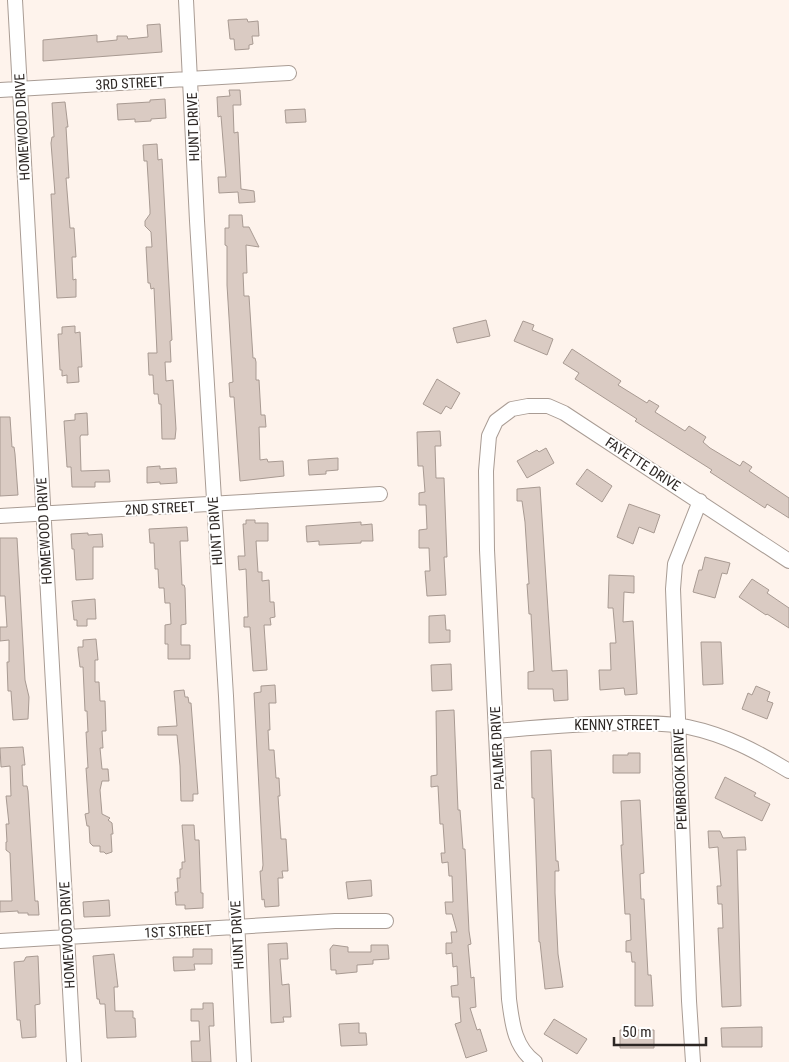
<svg xmlns="http://www.w3.org/2000/svg" width="789" height="1062" viewBox="0 0 789 1062" font-family="'Roboto Condensed',sans-serif">
  <style>
    .building { fill: #dacbc3; stroke: #a89a92 }
    .lines { fill: none; stroke-linecap: round; stroke-linejoin: round }
    .street-casing { stroke: #a99c94; stroke-width: 16 }
    .street { stroke: #fff; stroke-width: 14 }
    .labels { text-anchor: middle; stroke-width: 4; stroke-linejoin: round; paint-order: stroke }
    .street-label { font-size: 14px; fill: #2d2724; stroke: #fff }
  </style>
  <rect width="100%" height="100%" fill="#fef3ec"/>
  <path class="building" d="M247,19L248,22L258,21L259,36H252L253,44L249,45V49L235,50L234,39H230L228,20Z
    M160,24L162,52L43,61V40L97,35V42L117,40V36H127L128,39L148,37L147,25Z
    M229,90H240L241,105H233L234,133L238,132L241,189L254,191L255,202L239,203L238,192L219,193L218,177H226L221,116L218,117L217,97L230,96Z
    M165,99L166,118L151,119V121L135,122V119L118,120L117,104L150,102V100Z
    M65,102L68,127H66L69,178H66L70,228H74L76,257H72L73,280L76,279V297L57,298L51,194H55L51,143L52,137H54L52,103Z
    M305,109L306,122L286,123L285,110Z
    M157,144L158,160L162,159L171,322L172,340L170,341L171,362H165L166,381L173,380L176,429L175,439H162L161,404H159L158,394H154L153,375H149L148,353H157L154,288L151,289L150,283H148L146,247H152L151,232L145,226V221L150,214V210L147,161H144L143,145Z
    M229,215H242L243,227H249L259,247L246,245L247,273H243L244,296H249L253,358H255L256,362V380H259L261,415H265L266,427H259L260,460L267,459L268,462L283,461L284,476L240,481L234,397H230L229,383L233,382L227,285V246L225,245V228H229Z
    M486,320L490,336L457,343L453,328Z
    M523,321L534,325L532,330L553,339L547,355L514,341Z
    M75,326V333L80,332L82,367H78L79,382L67,383V375L62,376V370H60L58,334H62V327Z
    M572,349L621,381L618,385L647,403L649,400L659,406L655,412L685,431L689,426L706,437L703,442L710,448L740,466L743,461L752,467L749,471L789,498V518L767,504L765,508L710,472L712,470L635,421L637,419L575,379L579,373L563,363Z
    M437,379L460,393L451,409L446,406L441,414L423,404Z
    M87,413L88,435H81L80,437L81,471L109,470L110,482H95V487H72L71,467H67L64,421L75,420V414Z
    M0,417H10L12,447H14L15,454L18,495L0,496Z
    M440,431L441,446H435L436,478H444L447,557H444L446,595L427,596L425,571H430L429,548H419V530L427,529L426,505H419V493L425,492L423,466H418L417,432Z
    M546,448L554,463L527,478L517,461L537,450L539,452Z
    M338,458V470L326,471V474L309,475L308,460Z
    M160,466V469L176,468L177,483L160,484V482L147,483V467Z
    M587,469L612,486L602,502L576,484Z
    M540,487L552,671L567,670L568,700L554,701L553,689H528V672L534,671L531,614H529L527,584H529L525,522L522,501H517V489Z
    M629,504L660,515L654,533L639,527L633,544L617,537Z
    M246,520H255V523H268V541H256L258,572H262V581L269,580L270,602H274L275,617L270,618L271,625H264L267,670L253,671L250,627H244V617H248L246,569L239,570L238,556H245L243,524H246Z
    M361,522V525L372,524L373,541H361V543L319,545V541L307,542L306,526Z
    M187,527L188,541H180L182,585H184L185,588L186,624L181,625V645H190V659H168V644H165V625L171,624L170,603H165L164,588H159L158,569H155L154,543H150L149,529Z
    M88,533V535L102,534L103,547H93V579L76,580L74,549H72L71,534Z
    M0,538H17L25,680L29,697L28,719L13,720L11,691H8L7,662H9V640L0,641V627H7L5,596H0Z
    M705,557L730,563L727,574L722,573L715,598L693,592L699,570H702Z
    M609,575L634,576V593L624,592L623,622L633,621L637,694L625,695L624,688L600,690L599,670H611L610,643H616L613,608H608Z
    M752,579L769,590L767,593L789,608V628L767,614L766,615L739,597Z
    M95,599L96,619H87V626H77V620H74L72,601Z
    M445,615L446,630H450V642L429,643V616Z
    M96,639L98,660H95V682H99L100,701H105L106,731H102L103,748H100L102,769H108L109,781H102L100,790L102,814L110,818L108,820L112,823L113,834H111L112,852L106,854L104,852H100V846H93L90,843L89,826H87L85,814L89,813L86,768H88L86,732H88L87,711H85L83,667H80L78,650V647H83V640Z
    M701,642H721L723,684L703,685Z
    M451,664L452,690L432,691L431,665Z
    M275,685L276,703H269L270,730H268L269,750H274L276,778H279L280,796H278L281,839H286L288,871H282L283,878H278L279,906L265,907L264,899L262,900L260,871H262L263,865L254,693L261,692V686Z
    M756,686L770,692L767,701L773,703L767,719L742,709L748,693L752,695Z
    M184,690L185,697H188L189,703H191L198,794H193V801H181L180,766L177,735H158V727L177,726L174,691Z
    M454,710L458,810H460L463,849H465L469,931L471,944L468,945L471,978L474,977L476,1007L470,1008L477,1030L480,1029L487,1051L466,1058L455,1024L461,1022L459,997H452L451,986L458,985L457,966L453,967L452,953L446,954V943H452L451,932H457L452,914H446L445,902H453L452,876H449L448,862L442,863L441,853H445L443,824H440L438,786L431,787V776L437,775L436,711Z
    M23,747L25,765H22L23,786H27L28,791L35,901H38L39,915H28V913H18V911L0,912V901H12L10,853L6,850V842H7L6,824H9L6,796H11L10,766L1,767L0,748Z
    M551,750L556,861H558L559,871H555V893L558,954L563,987L545,989L540,942H539L534,798H532L531,751Z
    M628,753H640V773H613V755H628Z
    M725,777L756,793L754,796L770,804L762,821L715,798Z
    M640,800L644,873L640,874L641,899H644L648,975H651L653,1006H635V962H632L631,952H626V941L631,940L630,914H625L621,845H623L621,801Z
    M182,825H194L195,840H199L201,893H203V908L185,909V905H176L175,892H178L177,878H180V869H182V862H185Z
    M708,831H720L723,838L745,837L746,850H737L741,1006L722,1007L718,928H723L722,904H718L717,886H721L718,847L709,848Z
    M371,880L372,896L348,899L346,882Z
    M109,900L110,916L84,917L83,902Z
    M287,943L288,959H280L282,985L289,984L291,1017H283L284,1022L271,1023L268,944Z
    M333,945L348,947V952H371V945H388L389,959L373,960V964L357,965V972L336,974V970H331L330,949Z
    M193,949H212V964H194L195,970L174,971L173,957H193Z
    M114,954L118,987H114L115,1011H133V1018H135L136,1037L107,1038L105,1004H100L99,999H97L93,956Z
    M38,956L40,1004L35,1005L36,1037L22,1038L20,1020H17L14,962L24,961L26,957Z
    M203,1003H213L214,1026H209L211,1062H192L191,1041H200L199,1021H191V1009H203Z
    M554,1019L587,1039L577,1054L544,1034Z
    M359,1023V1033H366L367,1045L341,1046L339,1024Z
    M762,1027V1047H722L721,1028Z
    M620,1030H654V1048H620Z"/>
  <g class="lines">
    <g class="street-casing">
      <path id="street" d="M15,0L74,1062
        M186,0L197,221L226,696L244,1062
        M0,90L289,73
        M0,516L380,494
        M496,731C540,727 583,723 626,723C647,723 668,723 688,727C726,735 756,751 789,771
        M0,941L335,921H386
        M535,1062C514,1047 512,1022 509,999L487,550L486,471L489,436L496,421L512,409L528,406H548L564,413L789,561
        M693,1062L689,1001L673,589L675,564L700,501"/>
    </g>
    <use href="#street" class="street"/>
  </g>
  <g class="labels">
    <g class="street-label">
      <text transform="translate(130 83) rotate(-3)" y="5">3RD STREET</text>
      <text transform="translate(22 127) rotate(-93)" y="5">HOMEWOOD DRIVE</text>
      <text transform="translate(193 127) rotate(-92)" y="5">HUNT DRIVE</text>
      <text transform="translate(643 464) rotate(33)" y="5">FAYETTE DRIVE</text>
      <text transform="translate(160 508) rotate(-3)" y="5">2ND STREET</text>
      <text transform="translate(44 531) rotate(-93)" y="5">HOMEWOOD DRIVE</text>
      <text transform="translate(215 531) rotate(-94)" y="5">HUNT DRIVE</text>
      <text x="617" y="730">KENNY STREET</text>
      <text transform="translate(497 748) rotate(-93)" y="5">PALMER DRIVE</text>
      <text transform="translate(680 779) rotate(-92)" y="5">PEMBROOK DRIVE</text>
      <text transform="translate(178 931) rotate(-3)" y="5">1ST STREET</text>
      <text transform="translate(67 935) rotate(-93)" y="5">HOMEWOOD DRIVE</text>
      <text transform="translate(237 935) rotate(-93)" y="5">HUNT DRIVE</text>
    </g>
  </g>
  <path d="M614 1037v8h92v-8" fill="none" stroke="#2d2724" stroke-width="2.5"/>
  <text x="622" y="1037" font-size="15" fill="#2d2724" stroke="#ffffff" stroke-width="4" paint-order="stroke">50 m</text>
</svg>
